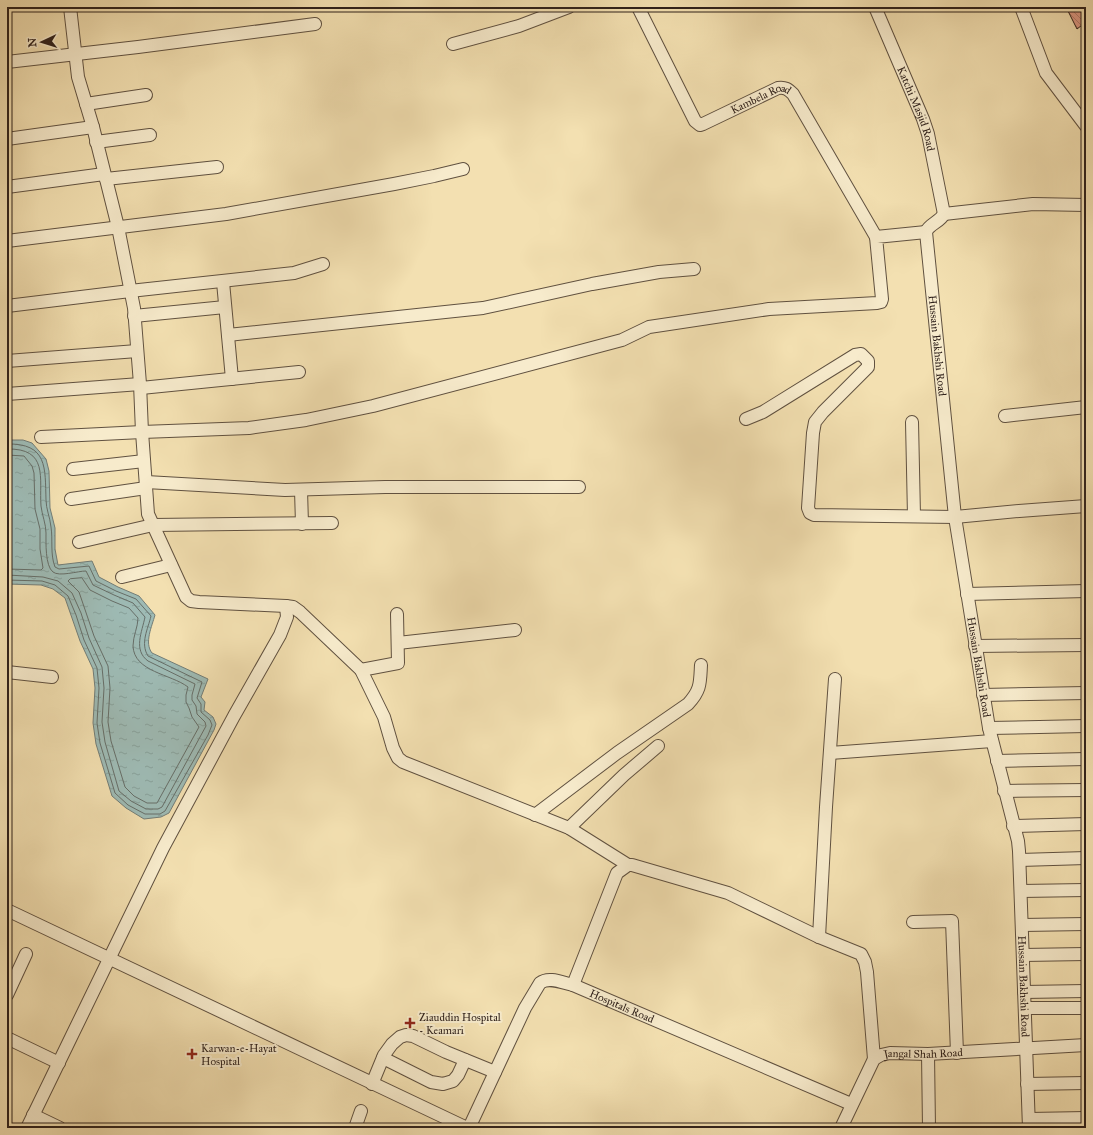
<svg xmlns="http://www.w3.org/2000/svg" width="1093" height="1135" viewBox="0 0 1093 1135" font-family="'IM FELL Great Primer',serif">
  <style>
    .water { fill: url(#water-ripples); stroke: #727d77 }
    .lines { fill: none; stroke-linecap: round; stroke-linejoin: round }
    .shore { stroke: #666e68; stroke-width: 1 }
    .building { fill: url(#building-back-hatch); stroke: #2f211b }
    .minor-casing { stroke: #605140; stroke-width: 14 }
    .minor { stroke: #f7ebcc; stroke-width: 12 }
    .poi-dot { fill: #8f2418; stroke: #f7ebcc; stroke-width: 1.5 }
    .labels { text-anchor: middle; stroke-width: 4; stroke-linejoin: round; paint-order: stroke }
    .street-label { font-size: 11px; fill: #2f211b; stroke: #f7ebcc }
    .poi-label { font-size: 11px; fill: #2f211b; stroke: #f7ebcc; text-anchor: start }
  </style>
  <defs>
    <pattern id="water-ripples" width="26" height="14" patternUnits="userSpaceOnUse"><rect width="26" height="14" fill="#9ebbb5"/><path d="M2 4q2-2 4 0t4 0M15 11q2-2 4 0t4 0" fill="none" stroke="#88a09b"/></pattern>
    <pattern id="building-back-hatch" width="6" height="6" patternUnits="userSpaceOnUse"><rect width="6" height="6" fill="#dd9984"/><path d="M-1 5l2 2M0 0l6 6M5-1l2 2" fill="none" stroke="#b47c6b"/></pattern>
  </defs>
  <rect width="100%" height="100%" fill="#f3e0b1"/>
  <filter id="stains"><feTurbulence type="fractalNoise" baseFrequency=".005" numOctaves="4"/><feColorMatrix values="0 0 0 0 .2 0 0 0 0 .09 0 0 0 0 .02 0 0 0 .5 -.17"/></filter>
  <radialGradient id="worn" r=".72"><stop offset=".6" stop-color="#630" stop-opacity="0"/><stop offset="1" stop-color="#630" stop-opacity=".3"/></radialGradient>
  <path class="water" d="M7,440H23L32,443L46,459L49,471L50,508L55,528V549L58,565L92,561L99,577L118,587L139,596L155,615C152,626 144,643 152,653L208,679L201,697L205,702L204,710L213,717L216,724L214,730L169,813L161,817L144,819L126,808L112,796L96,744L93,723L95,688L93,669L80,641L65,598L53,589L41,585L7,584Z"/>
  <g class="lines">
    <path class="shore" d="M7,444C48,443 45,468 46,500C46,509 50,517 51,527C53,540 50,554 55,567L59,569L89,566L96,581L116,591L136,599L151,616C148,629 140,643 148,656L202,682L197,698L201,704V712L210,720L212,725L208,735L165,811L160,814H145L128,805L115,793L100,743L97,723L99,688L97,668L84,640L76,615L68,596L55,585L42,581L7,580
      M7,449C49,448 39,478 41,506C42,515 46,524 46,533C46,542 45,566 53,572C59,577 78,571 86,571L93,585L114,595L133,603L145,617C142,632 133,650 148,661L195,684L192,695V700L196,706L197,714L205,722L206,726L162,807L158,809H146L131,801L119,791L105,742L102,722L104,688L102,667L89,638L81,613L72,593L58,581L43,577L7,575
      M7,455L24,456L32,466L34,473L35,509L40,529V549L43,568L41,570L7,569
      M82,578L90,590L112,601L129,608L138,618C138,627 133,636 133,646C134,672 171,674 188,687L186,695V702L189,708L192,717L199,727L157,803H147L134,796L125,787L111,741L108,722L110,688L108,666L94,636L79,592L68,581L70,579Z"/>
  </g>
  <path class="building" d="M1072,7H1086V22L1077,29L1068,11Z"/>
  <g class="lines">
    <g class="minor-casing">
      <g id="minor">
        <path d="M70,7L78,77L93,127L118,227L134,308L140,384L142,432L148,514L186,597L191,601L199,602L286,606L293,607L300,612L361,670L384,717L393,748L398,758L403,762L569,828L628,865"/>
        <path id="s1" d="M638,7L695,121L700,125L703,124L778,88C785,87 788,89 793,94L876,237"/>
        <path id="s2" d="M875,7L923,119L928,134L944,214"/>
        <path d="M1021,7L1046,73L1086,126"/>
        <path d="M453,44L519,26L569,7"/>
        <path d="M7,62L138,47L315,24"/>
        <path d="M86,104L146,95"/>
        <path d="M7,139L93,127"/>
        <path d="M96,142L150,135"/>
        <path d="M106,179L217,167"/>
        <path d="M7,187L104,174"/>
        <path id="s3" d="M944,214C940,222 929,224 926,232L955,517L989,728L1018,841L1019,851L1029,1128"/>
        <path d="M944,214L1033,204L1086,205"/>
        <path d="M7,241L226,214L394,184L434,176L463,169"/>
        <path d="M223,282L232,379"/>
        <path d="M7,306L130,291L294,273L323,264"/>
        <path d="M134,316L225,307"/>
        <path d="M228,335L483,308L592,284L659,272L694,269"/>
        <path d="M7,361L137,351"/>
        <path d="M141,388L299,372"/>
        <path d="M7,394L140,384"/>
        <path d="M1005,416L1086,407"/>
        <path d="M746,419L763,412L855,355L861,354L868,361V367L823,412L815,422L813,433L808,508L810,513L814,515L955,517L1019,511L1086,506"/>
        <path d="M912,422L914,516"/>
        <path d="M41,437L142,432L249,428L306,420L373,406L622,340L649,327L769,309L877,303L881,302L882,299L876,237L926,232"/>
        <path d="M73,469L144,461"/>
        <path d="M146,482L285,490L385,487H579"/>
        <path d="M301,490L302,524"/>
        <path d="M71,499L146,488"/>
        <path d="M79,542L153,525L332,523"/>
        <path d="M122,577L171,565"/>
        <path d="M967,594L1086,591"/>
        <path d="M398,643L515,630"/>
        <path d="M975,646L1086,645"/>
        <path d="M361,670L398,663L397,614"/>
        <path d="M7,672L52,677"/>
        <path d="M983,695L1086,693"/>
        <path d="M989,728L1086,726"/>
        <path d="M830,753L992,741"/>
        <path d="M997,761L1086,759"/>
        <path d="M1004,791L1086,790"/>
        <path d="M535,815L617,753L688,704C701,690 700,683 701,665"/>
        <path d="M1013,826L1086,824"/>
        <path d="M569,828L624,775L658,746"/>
        <path d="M1020,860L1086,858"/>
        <path d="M1021,891L1086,890"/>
        <path d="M7,910L467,1128"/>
        <path d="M913,922L952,921L957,1053"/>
        <path d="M1022,925L1086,924"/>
        <path d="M819,937L826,807L835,679"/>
        <path d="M1023,955L1086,954"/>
        <path d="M573,985L617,873L628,865H632L728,893L819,937L861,954L865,962L867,972L874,1059"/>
        <path d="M1024,992L1086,991"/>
        <path d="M7,995L26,954"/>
        <path d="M1025,1008H1086"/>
        <path d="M7,1038L59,1063"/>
        <path d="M928,1054L929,1128"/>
        <path d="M383,1058L431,1082L443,1084L453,1081L458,1075L465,1060"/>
        <path d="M372,1084L384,1055L392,1044L400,1037L406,1035L413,1036L446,1052L495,1072"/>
        <path d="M1027,1084L1086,1083"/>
        <path d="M33,1115L60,1128"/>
        <path d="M1029,1119L1086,1118"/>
        <path d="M27,1128L163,848L234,716L280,635L287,617L286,606"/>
        <path d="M355,1128L361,1111"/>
        <path id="s4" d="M469,1128L525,1008L540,983C549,976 563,983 573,985L851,1104"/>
        <path id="s5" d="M841,1128L874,1059L881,1055L890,1053L928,1054L1086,1045"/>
      </g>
    </g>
    <use href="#minor" class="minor"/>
  </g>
  <g class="poi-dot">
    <path d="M408 1017h4v4h4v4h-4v4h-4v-4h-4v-4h4z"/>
    <path d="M190 1048h4v4h4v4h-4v4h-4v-4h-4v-4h4z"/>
  </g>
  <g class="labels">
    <g class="street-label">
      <text dy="4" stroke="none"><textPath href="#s1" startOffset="201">Kambela Road</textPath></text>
      <text dy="4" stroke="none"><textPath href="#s2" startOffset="110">Katchi Masjid Road</textPath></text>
      <text dy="4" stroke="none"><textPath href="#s3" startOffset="140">Hussain Bakhshi Road</textPath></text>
      <text dy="4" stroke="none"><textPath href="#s3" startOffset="464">Hussain Bakhshi Road</textPath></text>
      <text dy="4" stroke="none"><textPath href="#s3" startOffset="788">Hussain Bakhshi Road</textPath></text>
      <text dy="4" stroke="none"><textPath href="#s4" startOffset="249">Hospitals Road</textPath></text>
      <text dy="4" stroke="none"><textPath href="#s5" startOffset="127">Jangal Shah Road</textPath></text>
    </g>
    <g class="poi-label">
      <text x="419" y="1021">Ziauddin Hospital<tspan x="419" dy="13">- Keamari</tspan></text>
      <text x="201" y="1052">Karwan-e-Hayat<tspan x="201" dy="13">Hospital</tspan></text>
    </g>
  </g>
  <rect width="1093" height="1135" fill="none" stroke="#f3e0b1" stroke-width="24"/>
  <rect x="8" y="8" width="1077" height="1119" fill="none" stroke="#2f211b" stroke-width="2"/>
  <rect x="12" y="12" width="1069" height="1111" fill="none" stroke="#2f211b"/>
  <g transform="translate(42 42) rotate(266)" stroke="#f7ebcc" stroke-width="3" paint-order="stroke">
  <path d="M0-3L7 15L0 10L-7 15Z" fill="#2f211b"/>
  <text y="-6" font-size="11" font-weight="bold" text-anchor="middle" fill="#2f211b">N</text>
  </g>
  <rect width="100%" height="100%" filter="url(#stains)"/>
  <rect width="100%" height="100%" fill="url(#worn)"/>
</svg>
